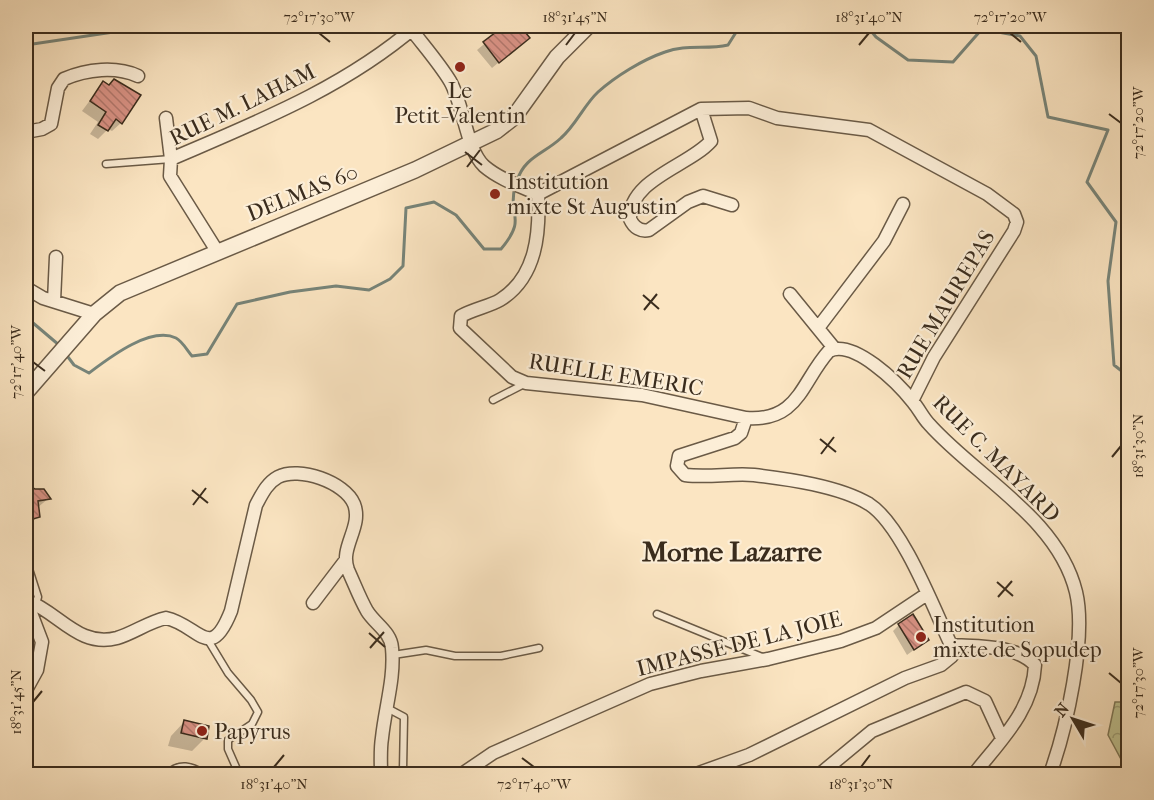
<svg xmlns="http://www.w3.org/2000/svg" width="1154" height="800" viewBox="0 0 1154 800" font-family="'IM FELL French Canon',serif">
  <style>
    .forest { fill: url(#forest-crowns); stroke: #7d7858; stroke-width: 1.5 }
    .shadow { fill: #0003 }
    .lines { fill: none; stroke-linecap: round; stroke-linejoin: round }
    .stream { stroke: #778479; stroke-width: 3 }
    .building { fill: url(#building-back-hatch); stroke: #3a2c1d; stroke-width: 1.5 }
    .service-casing { stroke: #6a5a46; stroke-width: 9 }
    .minor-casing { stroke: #6a5a46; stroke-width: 15 }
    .tertiary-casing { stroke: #6a5a46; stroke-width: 18 }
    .service { stroke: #fceed7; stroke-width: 6 }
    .minor { stroke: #fceed7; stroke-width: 12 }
    .tertiary { stroke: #fceed7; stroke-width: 15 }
    .ticks { fill: none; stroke: #3a2c1d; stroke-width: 2 }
    .poi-dot { fill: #8f2418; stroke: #fceed7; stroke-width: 2 }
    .labels { text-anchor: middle; stroke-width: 4.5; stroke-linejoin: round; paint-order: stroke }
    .poi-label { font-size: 22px; fill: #3a2c1d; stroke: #fceed7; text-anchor: start }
    .street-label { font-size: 22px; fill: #3a2c1d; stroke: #fceed7 }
    .district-label { font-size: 28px; font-weight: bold; fill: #3a2c1d; stroke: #fceed7 }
    .neatline { fill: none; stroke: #3a2c1d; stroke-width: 2 }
    .ticks-label { font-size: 15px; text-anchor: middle; fill: #3a2c1d }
  </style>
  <defs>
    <pattern id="forest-crowns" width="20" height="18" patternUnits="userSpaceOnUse" patternTransform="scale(1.5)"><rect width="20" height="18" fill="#c0c492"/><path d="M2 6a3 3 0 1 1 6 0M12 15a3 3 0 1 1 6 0" fill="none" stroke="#9d9f77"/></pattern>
    <pattern id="building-back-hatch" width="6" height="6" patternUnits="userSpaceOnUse" patternTransform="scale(1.5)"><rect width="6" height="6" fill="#d99285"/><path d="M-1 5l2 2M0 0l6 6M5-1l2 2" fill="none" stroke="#b1776c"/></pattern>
  </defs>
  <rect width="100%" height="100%" fill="#fbe5c2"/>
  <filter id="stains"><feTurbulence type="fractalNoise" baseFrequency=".00333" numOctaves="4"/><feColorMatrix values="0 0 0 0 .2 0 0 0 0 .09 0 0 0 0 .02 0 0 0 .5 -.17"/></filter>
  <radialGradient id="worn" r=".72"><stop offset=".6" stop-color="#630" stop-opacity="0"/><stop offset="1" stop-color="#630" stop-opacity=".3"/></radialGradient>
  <path class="forest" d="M1115,702H1128V774H1117L1123,763L1108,735Z"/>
  <path class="shadow" d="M506,26H518L528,38L492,68L477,50Z
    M103,83L121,123L112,131L108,129L98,139L90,134L98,122L82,111Z
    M29,487L49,498L37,508L39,516L26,526V488Z
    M899,625L927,640L907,655L893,631Z
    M184,722L205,738L192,751L168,746L171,736Z"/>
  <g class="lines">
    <path class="stream" d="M867,26L876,37L908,60L953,62L982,29L1020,36L1036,56L1048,117L1108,130L1087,182L1116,222L1108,281L1114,365L1128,376
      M26,45L154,26
      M517,181C524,157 544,154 561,138C576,125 584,105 598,92C616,76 642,60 665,52C686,44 707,50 728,45L740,26
      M26,317L59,345
      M65,353L74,365L89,373C109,358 150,326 176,338C182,341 187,350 192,356L207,354L237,304L290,292L336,286L369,290L390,279L403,266L406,208L434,202L456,215L484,249H501C528,217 507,216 515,187"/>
  </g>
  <path class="building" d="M504,26H520L530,38L499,63L483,42Z
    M114,79L141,95L122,124L116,119L108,131L98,125L106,112L90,101L103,81L109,85Z
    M26,483L35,489H44L51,499L38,501L40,517L26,521Z
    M913,614L929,640L914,650L898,624Z
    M184,720L209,726L207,739L181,733Z"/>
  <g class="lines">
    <g class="service-casing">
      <path id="service" d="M106,164L171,159
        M493,400L526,383
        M29,569L38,597L36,604
        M657,614L762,657
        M208,640L228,673L251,700L258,712L252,724L228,740V749L239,774
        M393,655L426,650L455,656H501L539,648
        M387,708L404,717L403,770
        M167,774C180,762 191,766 205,774"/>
    </g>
    <g class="minor-casing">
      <path id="minor" d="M411,29C424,46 439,63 450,81C464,105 466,149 484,166C499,179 520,186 538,194
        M701,109L711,141C689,166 629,179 630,219C634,228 641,232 649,230L688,202L703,196L732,205
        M166,118L171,159
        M26,132L42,129L51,124L58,88L64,79C87,69 116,66 138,76
        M538,194C540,232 537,277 500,300C490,306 474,309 461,316L460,328L512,377L526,383L642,395L746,418L741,433L735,438L679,456L677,466L685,475C709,478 731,473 754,475C788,479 839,486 869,504C902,525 934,609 951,645L952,656L941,665L905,678L749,755L696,774
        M538,194L701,109L749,108L777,118L869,130L987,194L1014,214L1017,222L1014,231L934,357L912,401
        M217,251L170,176L171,159C257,122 344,88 416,26
        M26,288L43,298L94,314
        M790,294L834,348
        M54,301L56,257
        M818,328L884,241L903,204
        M746,418C799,422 801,382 829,351C854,339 898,383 913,402C919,409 923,418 929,424C976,477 1058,518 1076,592C1087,638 1066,730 1050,774
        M26,600L42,642L37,670L26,690
        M28,601C59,613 79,648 117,638C134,633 148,622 166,618C199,625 210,664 231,611L256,505C262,494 267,483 278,477C299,466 345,482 354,504C363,527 339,547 348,570C354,583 360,599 367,611C375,624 391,632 392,648C395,678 385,708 382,738C380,750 381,763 381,774
        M313,603L345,561
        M951,645C978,647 1015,644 1035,665C1033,710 1000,741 974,774
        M462,774L493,753L650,684L701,671L768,659L841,641L876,628L927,594
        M820,774L872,731L966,692L985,701L1002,738"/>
    </g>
    <g class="tertiary-casing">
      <path id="tertiary" d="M26,392L94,314L120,293L415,170L496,131L514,117L557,57L588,26"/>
    </g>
    <use href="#service" class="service"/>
    <use href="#minor" class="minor"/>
    <use href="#tertiary" class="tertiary"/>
  </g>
  <path class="ticks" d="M319,33L330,42M1010,33L1021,42M566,45L575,33M859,45L869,33M1109,114L1121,123M465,152L482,165M467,167L480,150M643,295L659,309M644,310L657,294M33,362L45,371M820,439L836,452M821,454L834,437M1112,457L1121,446M192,490L208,503M193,505L206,488M997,582L1013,596M998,597L1012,581M369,633L385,647M370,648L384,632M1109,673L1121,683M33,702L42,691M522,758L534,767M274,767L284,755M861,767L870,755"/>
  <g class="poi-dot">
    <circle cx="460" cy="67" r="6"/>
    <circle cx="495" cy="194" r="6"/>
    <circle cx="921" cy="637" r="6"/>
    <circle cx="202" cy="731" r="6"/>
  </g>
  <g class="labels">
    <g class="poi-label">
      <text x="460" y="98" text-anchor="middle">Le<tspan x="460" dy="25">Petit-Valentin</tspan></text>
      <text x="507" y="189">Institution<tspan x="507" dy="25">mixte St Augustin</tspan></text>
      <text x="933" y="632">Institution<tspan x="933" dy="25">mixte de Sopudep</tspan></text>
      <text x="214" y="739">Papyrus</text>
    </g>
    <g class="street-label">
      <text transform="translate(242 104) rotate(-26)" y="8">RUE M. LAHAM</text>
      <text transform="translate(302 192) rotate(-22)" y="8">DELMAS 60</text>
      <text transform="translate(945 304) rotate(-59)" y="8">RUE MAUREPAS</text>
      <text transform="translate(616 374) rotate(9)" y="8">RUELLE EMERIC</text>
      <text transform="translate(997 458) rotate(45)" y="8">RUE C. MAYARD</text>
      <text transform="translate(739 643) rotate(-14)" y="8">IMPASSE DE LA JOIE</text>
    </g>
    <g class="district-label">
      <text x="732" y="561">Morne Lazarre</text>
    </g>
  </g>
  <rect width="1154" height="800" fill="none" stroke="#fbe5c2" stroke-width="66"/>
  <g transform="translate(1073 719) rotate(309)" stroke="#fceed7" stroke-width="4.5" paint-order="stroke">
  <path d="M0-4.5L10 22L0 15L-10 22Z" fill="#3a2c1d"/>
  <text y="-9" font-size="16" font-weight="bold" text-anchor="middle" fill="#3a2c1d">N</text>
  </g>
  <rect x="33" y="33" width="1088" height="734" class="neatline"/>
  <g class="ticks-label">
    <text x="319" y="22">72°17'30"W</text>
    <text x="575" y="22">18°31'45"N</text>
    <text x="869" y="22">18°31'40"N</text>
    <text x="1010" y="22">72°17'20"W</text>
    <text transform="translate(1138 123) rotate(-90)" y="5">72°17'20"W</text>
    <text transform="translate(16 362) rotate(-90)" y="5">72°17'40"W</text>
    <text transform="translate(1138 446) rotate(-90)" y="5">18°31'30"N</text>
    <text transform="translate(1138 683) rotate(-90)" y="5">72°17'30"W</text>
    <text transform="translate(16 702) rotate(-90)" y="5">18°31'45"N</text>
    <text x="274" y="789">18°31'40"N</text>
    <text x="534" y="789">72°17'40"W</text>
    <text x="861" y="789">18°31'30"N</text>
  </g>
  <rect width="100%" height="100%" filter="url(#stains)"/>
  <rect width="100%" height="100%" fill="url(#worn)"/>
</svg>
